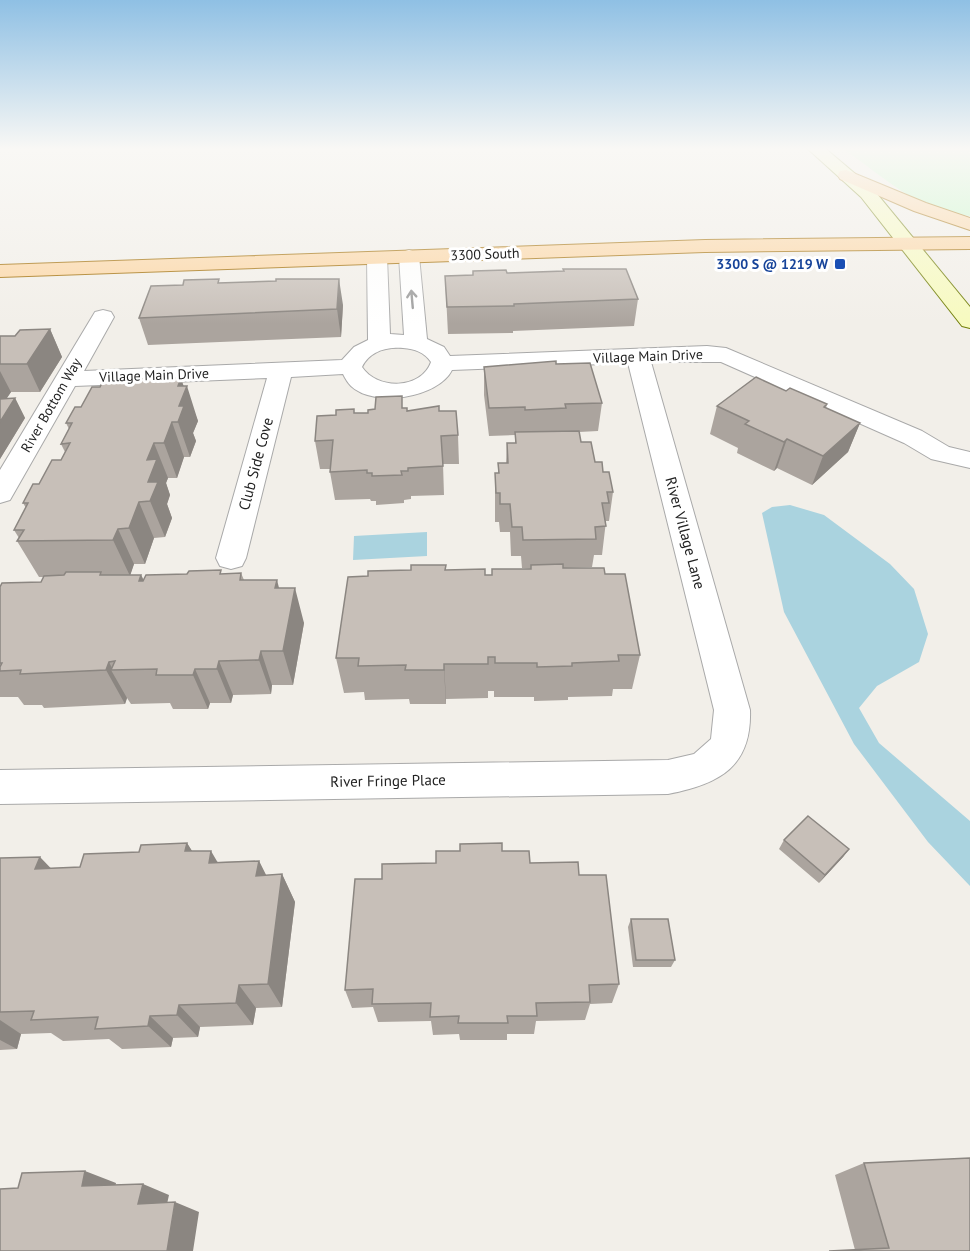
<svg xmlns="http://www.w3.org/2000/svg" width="970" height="1251" viewBox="0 0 970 1251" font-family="'PT Sans',sans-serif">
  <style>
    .park { fill: #c8facc }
    .water { fill: #aad3df }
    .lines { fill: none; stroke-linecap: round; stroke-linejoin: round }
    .street-casing { stroke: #a9a9a9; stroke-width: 2 }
    .secondary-casing { stroke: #707d05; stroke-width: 2 }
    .primary-casing { stroke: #a06b00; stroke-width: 2 }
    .street { fill: #fff; fill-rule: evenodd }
    .secondary { fill: #f7fabf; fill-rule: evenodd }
    .primary { fill: #fcd6a4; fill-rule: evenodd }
    .wall { fill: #aba49e }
    .shaded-wall { fill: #8b8681 }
    .building { fill: #c7bfb8; stroke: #8b8681; stroke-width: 1.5 }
    .oneway { stroke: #9c9c9c }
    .transit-dot { fill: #1a4fb4; stroke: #fff; stroke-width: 2 }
    .labels { text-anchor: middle; stroke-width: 6; stroke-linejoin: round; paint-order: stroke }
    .far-street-label { font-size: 14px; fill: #222; stroke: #fff }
    .far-transit-label { font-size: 14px; font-weight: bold; fill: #164399; stroke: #fff; text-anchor: end }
    .street-label { font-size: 15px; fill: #222; stroke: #fff }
  </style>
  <rect width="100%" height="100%" fill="#f2efe9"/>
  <path class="park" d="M843,149H970V216C913,209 888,179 843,149Z"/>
  <path class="water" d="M790,505L824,515L890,564L914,589L928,634L919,662L877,686L859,708L879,743L970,821V886L928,842L854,744L784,612L762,513L772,507Z
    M427,532V556L353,560L354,536Z"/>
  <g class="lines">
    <g class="street-casing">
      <path id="street" d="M409,250L416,252L419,256L427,339L444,347L450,356L707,346L726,348L922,431L949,447L970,452V468L931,459L904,443L721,362H651L750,710C752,767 719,784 668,794L0,804V770L668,760L694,754L711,739L714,710L628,363L452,370C438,398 374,408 351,386C348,383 345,378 343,374L291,377L246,558L242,566L231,569L220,566L216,558L267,378L75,386L10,500L0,503V470L95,312L103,310L111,312L114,317L84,371L342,360L354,347L368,340L367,257L370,253H384L387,257L390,334L404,335L399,256L402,252ZM403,348C415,349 424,352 431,362C421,390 377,390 362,367C370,351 387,347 403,348Z"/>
    </g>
    <g class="secondary-casing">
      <path id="secondary" d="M808,149H826L873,189L970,307V328L962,326L861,197Z"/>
    </g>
    <g class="primary-casing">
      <path id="primary" d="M846,170L926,203L970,218V230L914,211L840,179L838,175L840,171Z
        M970,237V249L705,252L0,277V265L705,240Z"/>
    </g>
    <use href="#street" class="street"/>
    <use href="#secondary" class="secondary"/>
    <use href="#primary" class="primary"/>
  </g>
  <path class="wall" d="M563,269L638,299L634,326L513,331V333L448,334L445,276L563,271Z
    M220,283L343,305L341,337L148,345L139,318Z
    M50,329L62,357L40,392H11L7,398H15L25,418L0,459V336H15Z
    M556,364L602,403L598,431L579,432L581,442L595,462L603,472L613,492L609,521H606L602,555H594L592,567L563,568L605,574L640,655L632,689H613L612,696L568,697V700L534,701V697H494V691H488V698L446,699V704H410L409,699L365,700L364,692L344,693L336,658L368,576L446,570L485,575H492L531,569L522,568L521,556H511L510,532H500L499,522H495V473H498V463H506L507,443H515V435L489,436L484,395V367Z
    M184,386L198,421L193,433L196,441L190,457H184L177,478H168L166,483L170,495L167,504L172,518L165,537L154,538L145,564H134L130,575H141L144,580L223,574L241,573L244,580L279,588L304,623L293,685H272L271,694L233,695L231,703H210L208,709H173L170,703L131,704L127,698L125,704L44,708L42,705H24L18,697H0V587L41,582L44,577H39L17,541L19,538L14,530L26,508L23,503L39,484L61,460L65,452L61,444L69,429L66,423L81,407Z
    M786,391L827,404L826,408L860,423L848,452L812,485L777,468L774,471L737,453L738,448L710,434L717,406Z
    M403,408L407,411H439L458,435L459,464H443L444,495L411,496V499L404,500V503L376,505V501H371L370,499L335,500L330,472V469H320L315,441L336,415L368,413Z
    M784,840L849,849L843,857L819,883L779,849Z
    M187,843L192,851L218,862L259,861L266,875L282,874L295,902L282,1007L256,1008L253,1025L200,1027L198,1037L173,1038L171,1047L122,1049L109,1039L63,1041L51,1033L21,1034L17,1049L0,1050V858L51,868L80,867L139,852Z
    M502,851L530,863L579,875L619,984L612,1003L590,1004L585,1020L536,1021L534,1034H507V1040H460L459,1034L433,1035L431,1021L378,1022L373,1007L352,1008L345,990L382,879L436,863Z
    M631,919L675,960L671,967H633L628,927Z
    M864,1163L970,1251L855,1250L835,1175Z"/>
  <path class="shaded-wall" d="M339,279L343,305L341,337L337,309Z
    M50,329L62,357L40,392L27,364Z
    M0,371L11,392L2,405L0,401Z
    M181,378L185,390L187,386L198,421L193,433L196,441L190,457L178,422L179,406L178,386Z
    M15,398L25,418L0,459V422Z
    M172,422L184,457L177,478L164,443Z
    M860,423L848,452L812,485L823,456Z
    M787,439L777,468L774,471L784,442Z
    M154,443L168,478L166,483L170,495L167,504L172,518L165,537L150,501L148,482L147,460Z
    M139,502L154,538L145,564L129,528Z
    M118,529L134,564L130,576L113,540Z
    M141,575L157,610L139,581Z
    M277,580L286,615L275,588Z
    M295,588L304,623L293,685L283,651Z
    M261,651L272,685L271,694L259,660Z
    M219,661L233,695L231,703L217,669Z
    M109,662L113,670H111L127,698L125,704L106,670Z
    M444,664L446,699V704L444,670Z
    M195,669L210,703L208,709L193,675Z
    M187,843L205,872L185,851Z
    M849,849L843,857L819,883L825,875Z
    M211,851L228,880L209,863Z
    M40,857L67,885L35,869Z
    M259,861L273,889L256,876Z
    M282,874L295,902L282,1007L268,984Z
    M239,985L256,1008L253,1025L236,1003Z
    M179,1005L200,1027L198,1037L177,1015Z
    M150,1016L173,1038L171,1047L148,1026Z
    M0,1020L21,1034L17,1049L0,1040Z
    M85,1171L116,1183L113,1197L82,1186Z
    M143,1184L169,1195L165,1213L138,1204Z
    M175,1202L199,1212L193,1251H167Z"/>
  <path class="building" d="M563,269H626L638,299L514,304V306L447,307L445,276L473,275V271L506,270L507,273L564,271Z
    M219,279L218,283L276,281V279H339L337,309L139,318L151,286L183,285L184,280Z
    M50,329L27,364H0V336H15L20,330Z
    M556,361V364L590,363L602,403L565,404L566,408L525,410V407L489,408L484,367Z
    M756,377L786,391L790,388L827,404L824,407L860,423L823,456L787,439L784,442L745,424L749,421L717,406Z
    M181,378L178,386H187L179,406H184L178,422H172L164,443H154L147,460L157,459L148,482H158L150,501L139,502L129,528L118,529L113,540L17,541L24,530H14L28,503H23L33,484H39L52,460H61L70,443L61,444L72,423H66L75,407H81L92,387H100L104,379Z
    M402,396V408H407V411L439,406V411H456L458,435L441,436L443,466L408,468V471H401L402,475L372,476V473H367V470L330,472L333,440L315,441L317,416L336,415V410L354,409V413H368V410L375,409L376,397Z
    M15,398L0,422V399Z
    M579,431L581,442H591L595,462H602L603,472H609L613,492H607L609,503H602L606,526L595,527L596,539L523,540L522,527H512L510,504H500V493H496L495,473H499L498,463H508L507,443H516L515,432Z
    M563,564V568H604L605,574H625L640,655H618L619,661L572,663V666L537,667V663H495V657H488V664H444V670H405L406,665L358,666L359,658H336L348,577L368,576V571L411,570V565H446L445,570L485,569V575H492V569H531V565Z
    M221,570L220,574L241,573L240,580H277L275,588H295L283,651H261L259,660L219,661L217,669H195L193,675H156L157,669L111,670L115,661L109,662L106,670L20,674L21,670L0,671V667L2,663H0V587L2,583L41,582L44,576L64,575L66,572H101L100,575H141L139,581H143L146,575L187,574L189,571Z
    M808,816L849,849L825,875L784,840Z
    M187,843L185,851H211L209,863L259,861L256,876L282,874L268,984L239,985L236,1003L179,1005L177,1015L150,1016L148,1026L95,1029L98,1017L31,1020L34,1011L0,1012V858L40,857L35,869L80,867L84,854L139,852L141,845Z
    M502,843V851H529L530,863L578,862L579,875H606L619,984L589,985L590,1002L536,1003L537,1016H507L508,1023H458L459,1016L430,1017L431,1003L372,1004L373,989L345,990L355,879H382V864L436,863V851H460V844Z
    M631,919H668L675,960H636Z
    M970,1158V1251H829L889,1248L864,1163Z
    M85,1171L82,1186L143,1184L138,1204L175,1202L167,1251H0V1189L18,1188L22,1173Z"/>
  <defs><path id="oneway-shaft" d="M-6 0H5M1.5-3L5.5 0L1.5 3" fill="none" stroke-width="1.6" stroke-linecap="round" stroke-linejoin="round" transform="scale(1.5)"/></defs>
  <use class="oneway" href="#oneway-shaft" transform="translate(412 299) rotate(-95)"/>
  <linearGradient id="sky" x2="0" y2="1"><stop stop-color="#8fc0e4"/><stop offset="0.46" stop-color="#f9f8f5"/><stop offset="1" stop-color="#f9f8f5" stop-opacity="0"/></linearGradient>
  <rect width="970" height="324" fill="url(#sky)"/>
  <rect class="transit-dot" x="834" y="258" width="12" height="12" rx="3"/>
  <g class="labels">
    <g class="far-street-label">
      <text transform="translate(485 254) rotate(-2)" y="5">3300 South</text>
      <text transform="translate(648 356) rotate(-2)" y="5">Village Main Drive</text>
      <text transform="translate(154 375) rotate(-2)" y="5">Village Main Drive</text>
      <text transform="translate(51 405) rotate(-60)" y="5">River Bottom Way</text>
    </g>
    <g class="far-transit-label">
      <text x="828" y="269">3300 S @ 1219 W</text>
    </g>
    <g class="street-label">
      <text transform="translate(256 464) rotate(-75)" y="5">Club Side Cove</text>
      <text transform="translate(685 533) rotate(75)" y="5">River Village Lane</text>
      <text transform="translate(388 781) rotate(-1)" y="5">River Fringe Place</text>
    </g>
  </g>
</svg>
